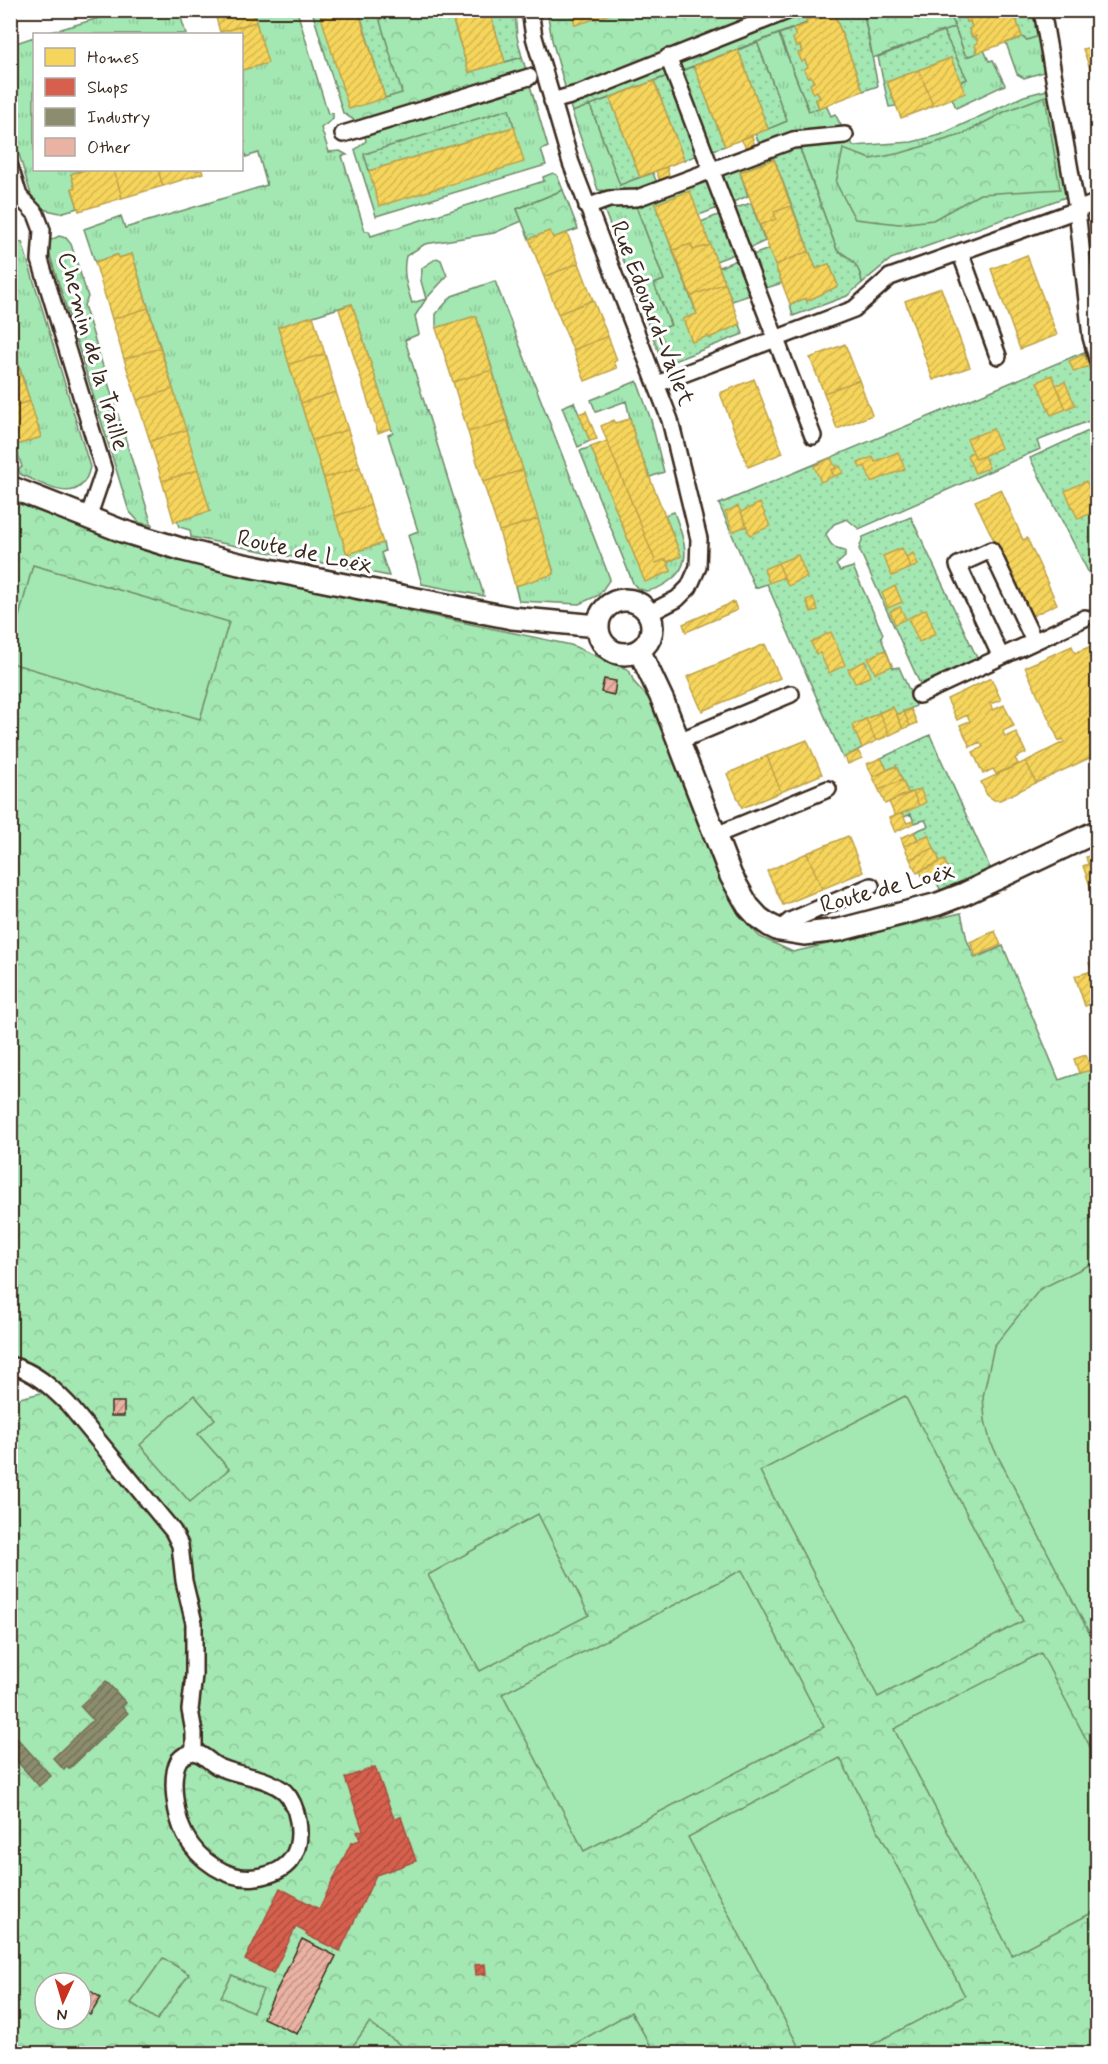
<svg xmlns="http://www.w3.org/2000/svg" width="1108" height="2064" viewBox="0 0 1108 2064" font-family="Mynerve,sans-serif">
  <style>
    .grass { fill: url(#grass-tufts); stroke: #6f8868; stroke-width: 1.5 }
    .forest { fill: url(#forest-crowns); stroke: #6f8868; stroke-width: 1.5; fill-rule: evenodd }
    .garden { fill: url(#garden-dots); stroke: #6f8868; stroke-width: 1.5 }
    .pitch { fill: #a3e7b2; stroke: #6f8868; stroke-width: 1.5 }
    .homes { fill: url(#homes-hatch); stroke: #bea249; stroke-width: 1.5 }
    .shops { fill: url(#shops-hatch); stroke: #a8503f; stroke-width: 1.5 }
    .industry { fill: url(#industry-hatch); stroke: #746f56; stroke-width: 1.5 }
    .building { fill: url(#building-hatch); stroke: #3b2a1e; stroke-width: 1.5 }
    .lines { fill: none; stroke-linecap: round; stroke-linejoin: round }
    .street-casing { stroke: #3b2a1e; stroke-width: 20 }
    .secondary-casing { stroke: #3b2a1e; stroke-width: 26 }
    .street { stroke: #fff; stroke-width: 15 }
    .secondary { stroke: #fff; stroke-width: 21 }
    .labels { text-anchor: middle; stroke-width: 6; stroke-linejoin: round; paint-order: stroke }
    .street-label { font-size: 24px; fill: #3b2a1e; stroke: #fff }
  </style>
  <defs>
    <pattern id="grass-tufts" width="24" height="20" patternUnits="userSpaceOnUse" patternTransform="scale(1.5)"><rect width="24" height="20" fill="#a3e7b2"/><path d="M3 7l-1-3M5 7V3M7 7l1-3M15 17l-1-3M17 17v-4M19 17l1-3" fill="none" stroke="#8dc699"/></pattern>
    <pattern id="forest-crowns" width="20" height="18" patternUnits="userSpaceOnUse" patternTransform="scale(1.5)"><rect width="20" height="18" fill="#a3e7b2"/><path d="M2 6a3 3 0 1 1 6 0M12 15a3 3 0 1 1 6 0" fill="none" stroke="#8dc699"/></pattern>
    <pattern id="garden-dots" width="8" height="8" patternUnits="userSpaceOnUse" patternTransform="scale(1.5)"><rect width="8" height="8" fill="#a3e7b2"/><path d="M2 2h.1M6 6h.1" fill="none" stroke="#8dc699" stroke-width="1.8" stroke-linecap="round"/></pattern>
    <pattern id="homes-hatch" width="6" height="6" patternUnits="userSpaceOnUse" patternTransform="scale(1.5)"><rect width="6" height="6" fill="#f6d55c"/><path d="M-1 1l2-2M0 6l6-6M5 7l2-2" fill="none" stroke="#d4b750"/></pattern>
    <pattern id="shops-hatch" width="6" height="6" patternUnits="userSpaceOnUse" patternTransform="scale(1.5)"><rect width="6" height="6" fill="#d6604d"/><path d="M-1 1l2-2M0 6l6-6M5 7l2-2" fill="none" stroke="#af4f3f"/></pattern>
    <pattern id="industry-hatch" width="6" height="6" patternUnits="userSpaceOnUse" patternTransform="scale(1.5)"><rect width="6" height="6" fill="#8c8c6e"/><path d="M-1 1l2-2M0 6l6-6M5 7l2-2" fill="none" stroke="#74735a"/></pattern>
    <pattern id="building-hatch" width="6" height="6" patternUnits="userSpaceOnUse" patternTransform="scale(1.5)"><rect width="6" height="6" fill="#eab2a3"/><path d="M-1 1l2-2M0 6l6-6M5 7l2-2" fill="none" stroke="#bf9184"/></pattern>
  </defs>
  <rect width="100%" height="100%" fill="#fff"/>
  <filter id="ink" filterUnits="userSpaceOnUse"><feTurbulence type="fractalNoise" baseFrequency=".0167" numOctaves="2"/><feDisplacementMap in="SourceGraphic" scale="12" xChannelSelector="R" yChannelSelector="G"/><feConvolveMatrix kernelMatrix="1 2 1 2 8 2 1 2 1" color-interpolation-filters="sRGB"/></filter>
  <g filter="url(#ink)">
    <path class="grass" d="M123,11H179L186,34H44Z
      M253,11H297L328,114L333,113V119L321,128L329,152L340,151L347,155L342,156L365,231H369L371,236L544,181L543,177L553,173L557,175L563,190L517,209L522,221L494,233L425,244L406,256C402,273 407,287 412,303L426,299L421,281L422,268L437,258L441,260L447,276L426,299L415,316L419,334L405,340L484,596L422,584L408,535L418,531L388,435L393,433L391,428L352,304L278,327L347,554L383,543L385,551L381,553L389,576L191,537L190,530L179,527L177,521L210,511L132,254L119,258L117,255L95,262L84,229L121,216L125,228L267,185L258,153L246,157L242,143V70L267,63Z
      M955,27L966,57L984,50L989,61L993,60L1005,85L956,108L952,98L964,93L960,82L967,79L943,31Z
      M779,34L809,111L826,105L831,116L835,114L844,131L761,147L755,134L787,121L757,42Z
      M1041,35L1047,71L1024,78L1017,74L1006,43L1022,37L1027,40Z
      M34,37V170H85L71,174L75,188L72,189L78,208L60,213L42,209L31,195L11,127L10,45Z
      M529,82L548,147L541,150L546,165L376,216L355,150L366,141L364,132Z
      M1051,89L1066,197L891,259L862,283C860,267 851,258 837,250L799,146L851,140L853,146L912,142L940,135L1024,96Z
      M590,105L620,184L653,173L658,186C638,194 618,192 598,190L572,112Z
      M635,203L664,280L655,284L671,326L659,330L667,350L659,353L603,207Z
      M59,236L66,238L71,244L88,297L84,305L152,525L140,523L129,511L48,249L51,240Z
      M22,242L90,467C81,509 46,485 20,474L18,469L22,467L15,445L41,437L11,340L10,245Z
      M495,281L610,579L599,595L579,604L519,601L515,586L554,573L476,316L436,328V314L452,296Z
      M637,381L651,420L664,472L650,477L636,443L626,401L596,412L591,400Z
      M591,447L645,581L671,571L667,562L681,556L665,515L674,512C682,535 695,561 672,579C665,585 655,590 646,591L637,588L633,583L580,451Z"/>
    <path class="forest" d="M390,10L391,14L403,11H450L469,72L522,57L527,73L360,124L343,113L312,11Z
      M547,11H838L572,112L552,40Z
      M863,11H949L955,27L873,58Z
      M1045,96L1060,189L980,194L933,220L899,224L855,219L836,183L843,149L871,159L901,153L961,135L1006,111Z
      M563,190L578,229L553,238L550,231L529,239L517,209Z
      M11,498L35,510L148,551L228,573L571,645L629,670L634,682L649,699L739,915L760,937L793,952L961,913L967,940L975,958L1003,946L1059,1080L1097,1067V2053H11V1400L54,1390L62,1386C46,1371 33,1360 11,1357ZM45,1983H81V2019H45Z"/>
    <path class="garden" d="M359,11H377L402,93L385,98Z
      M489,11H515L517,37L522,57L505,62Z
      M840,11H863L878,86L863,91L834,13Z
      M949,11H967L964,13L967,22L970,21L972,27L969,29L972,37L976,36L978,43L975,44L977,53L966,57Z
      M1013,11H1032L1039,36L1027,40L1022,37Z
      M793,29L796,36L793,38L796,46L800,45L802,52L799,53L802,61L805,60L808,67L804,69L808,77L811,76L814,82V92L817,91L820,98L816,100L819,108L809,111L779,34Z
      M943,31L967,79L960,82L951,58L887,82L896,106L889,107L878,57Z
      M757,42L787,121L768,129L738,50Z
      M694,66L725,146L710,151L679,72Z
      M669,76L698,155L684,160L654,81Z
      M610,98L640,177L620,185L590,105Z
      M509,109L514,127L369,171L364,154Z
      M799,146L837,250C851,258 860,266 862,283L847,296L793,316L790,304L806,298L807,301L838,286L829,264L816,269L774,159L740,172L748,196L733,202L724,178L719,180L717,174Z
      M706,178L718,208L699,215L655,204L697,314L684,319L692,341L708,336L709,338L740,324L743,334L671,362L659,330L671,325L654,284L664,280L635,203Z
      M751,203L765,241L748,249L733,209Z
      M723,213L737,253L716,261L701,222Z
      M769,249L782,283L763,289L750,256Z
      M737,260L750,295L732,301L719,267Z
      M1084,352L1097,387V418L1037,441L1040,449L859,529L847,519L834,524L826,534C830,545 834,549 845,551V557L836,565L840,571L853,567L883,634L881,638L893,668L899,667L916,706L897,715L892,707L853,725L862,748L843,758L767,584L755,588L719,504Z
      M574,402L590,441L578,447L562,407Z
      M1097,427V589L1030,458Z
      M911,517L978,660L921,686L859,549L863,537Z
      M930,735L990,868L941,891L936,881L950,874L940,862L928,835L918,840L914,832L928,826L925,820L914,823L911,814L904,817L902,813L919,805L913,792L908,793L896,766L887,770L881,758Z"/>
    <path class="pitch" d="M33,565L229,622L200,719L11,663V646Z
      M1089,1265H1098L1097,1648L990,1441L985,1420L983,1397L994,1346L1040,1289Z
      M194,1395L215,1419L198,1434L229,1469L190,1502L140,1445Z
      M905,1396L1023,1621L878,1697L760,1471Z
      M538,1514L589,1615L480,1671L428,1575Z
      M742,1570L824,1727L584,1851L502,1694Z
      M1041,1653L1097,1760V1910L1012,1955L894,1729Z
      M840,1758L965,1996L856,2053H802L688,1837Z
      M163,1958L189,1974L157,2020L131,2003Z
      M232,1975L263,1990L253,2012L221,1997Z
      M631,2012L655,2053H559Z
      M369,2023L412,2053H348Z"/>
    <path class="homes" d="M214,10H253L256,22L220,32Z
      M319,10H358L385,98L349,109Z
      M450,10H489L505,62L469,72Z
      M571,10H623L575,25Z
      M967,10H1013L1022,37L977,53L975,44L978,43L976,36L972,37L969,29L972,27L970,21L967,22L964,13Z
      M834,13L863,91L819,108L816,99L820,98L817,91L813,93L810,84L814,82L811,76L808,77L804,69L808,67L805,60L802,62L798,53L802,52L800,45L796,47L793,38L796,36L793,29L807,24L806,20L815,17L816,20Z
      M256,22L268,63L242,70V34H221L220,32Z
      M1098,45V91L1083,49Z
      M738,50L768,129L725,146L694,66Z
      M951,58L965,93L933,106L919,70Z
      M919,70L933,106L901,118L887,82Z
      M654,81L684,160L640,177L610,98Z
      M514,127L524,162L379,206L369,171Z
      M752,135L755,148L747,150L741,139Z
      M774,159L791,206L774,212L776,219L760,225L740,172Z
      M667,167L670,180L664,183L660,181L656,171Z
      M85,170H114L122,198L79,211L72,188H75L71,174Z
      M114,170H158L163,186L122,198Z
      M158,170H202L203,173L163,186Z
      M690,191L710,245L693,250L691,244L673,250L655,204Z
      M791,206L809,251L775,265L760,225L776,219L774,212Z
      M550,231L553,238L567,233L579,263L544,277L529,239Z
      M691,244L693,250L710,245L725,283L691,296L673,250Z
      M809,251L816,269L829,264L838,286L807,301L806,298L790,304L775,265Z
      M132,254L148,308L112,319L95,262L118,255L119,258Z
      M1027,255L1057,335L1020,349L991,269Z
      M579,263L593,300L558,314L544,277Z
      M725,283L740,324L709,338L708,336L692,342L683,319L697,314L691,296Z
      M941,288L970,367L933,380L905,301Z
      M593,300L608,336L573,350L558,314Z
      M352,304L391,428L378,433L339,309Z
      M148,308L160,348L124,359L112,319Z
      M313,316L325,354L289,364L278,327Z
      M476,316L492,370L453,382L436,328Z
      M608,336L617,360L614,362L617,368L585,381L573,350Z
      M845,344L859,380L824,393L810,358Z
      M12,345L21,374L10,377V346Z
      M160,348L173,389L137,400L124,359Z
      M325,354L336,392L301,403L289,364Z
      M1084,354L1089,366L1074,372L1069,361Z
      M492,370L507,420L468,432L453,382Z
      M21,374L30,401L10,407V377Z
      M1052,375L1066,409L1051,415L1037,382Z
      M754,379L783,453L748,467L720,393Z
      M859,380L872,415L837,429L824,393Z
      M1065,382L1075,405L1066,409L1056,385Z
      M173,389L186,430L150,441L137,400Z
      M336,392L348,430L312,440L301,403Z
      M30,401L41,437L10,447V407Z
      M586,411L597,439L590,441L579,414Z
      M630,419L636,443L681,556L667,562L666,559L656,563L601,426L614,420L615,423Z
      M507,420L523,470L483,482L468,432Z
      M993,429L1001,448L976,459L967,439Z
      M186,430L198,470L162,481L150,441Z
      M348,430L360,467L324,478L312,440Z
      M607,441L656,563L666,559L671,571L645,582L591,447Z
      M898,452L905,469L871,482L865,466L860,468L858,463L873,457L875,462Z
      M973,452L976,459L984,456L989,468L975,473L967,455Z
      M831,458L836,468L831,470L834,476L821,482L814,466Z
      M840,466L843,473L834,476L831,470Z
      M360,467L371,505L335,516L324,478Z
      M198,470L210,511L174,522L162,481Z
      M523,470L538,519L499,531L483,482Z
      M1086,481L1091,491L1098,488V510L1078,519L1065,491Z
      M1001,489L1023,540L1027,538L1057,604L1026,619L999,551L975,501Z
      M760,503L770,526L750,535L741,512Z
      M371,505L383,543L347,554L335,516Z
      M738,506L747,526L733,531L725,512Z
      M538,519L554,574L515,586L499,531Z
      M902,548L911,568L892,576L883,556Z
      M913,553L918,565L911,568L906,557Z
      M798,555L807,577L788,586L778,563Z
      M778,563L784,577L769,583L764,569Z
      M895,586L902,602L888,608L882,593Z
      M813,598L818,610L811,612L806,600Z
      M734,602L737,610L686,632L683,624Z
      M900,607L906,619L895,624L890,611Z
      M926,609L936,634L919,642L908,618Z
      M831,632L845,665L829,673L820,653L816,654L811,642Z
      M765,644L780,678L702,711L687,677Z
      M1072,646L1075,653L1091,646L1098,659V754L1036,783L1026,761L1064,742L1063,739L1059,741L1025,667Z
      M885,650L892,666L875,673L868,658Z
      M865,661L871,676L855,683L848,669Z
      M991,678L1001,700L990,704L993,710L1004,705L1014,726L1003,731L1005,737L1016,732L1026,753L1015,758L1018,764L996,774L993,769L983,774L973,752L983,747L980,742L970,747L960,725L970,721L967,715L957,720L947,699Z
      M893,707L903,729L890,735L879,713Z
      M911,709L917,723L910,726L904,712Z
      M904,712L910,726L903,729L897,715Z
      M879,713L890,735L876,741L866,719Z
      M866,719L876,741L862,748L852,725Z
      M807,740L822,774L781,792L767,756Z
      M858,751L862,758L848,764L845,757Z
      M767,756L781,792L742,808L727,774Z
      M881,758L887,770L873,777L867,764Z
      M1026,761L1036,783L1000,800H994L987,795L981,782Z
      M896,766L902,780L879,790L873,777Z
      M902,780L908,793L885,804L879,790Z
      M920,789L926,802L919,806L913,792Z
      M913,792L919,806L895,816L889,802Z
      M902,813L907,823L913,821L914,823L895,832L889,818Z
      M914,832L918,840L904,846L901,838Z
      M928,835L934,848L910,859L904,846Z
      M848,836L863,872L822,889L807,853Z
      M934,848L940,862L917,873L910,859Z
      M807,853L822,889L783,905L767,871Z
      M1098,853V908L1083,866L1088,864L1086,857Z
      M944,860L951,874L926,886L920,871Z
      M995,931L1001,945L976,956L970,942Z
      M1098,960V1002L1085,1006L1075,976L1092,971L1089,963Z
      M1086,1055L1091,1070L1079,1073L1074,1059Z"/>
    <path class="shops" d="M375,1767L394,1819L401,1817L416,1861L376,1875L340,1951L306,1935L307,1933L296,1927L273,1973L245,1960L280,1888L319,1909L351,1843L360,1840L357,1832L363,1830L345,1778Z
      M485,1964L486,1974L476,1975L475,1965Z"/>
    <path class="industry" d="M106,1681L126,1703L122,1707L128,1713L69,1769L67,1766L64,1770L53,1758L93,1720L80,1706Z
      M17,1738L51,1776L39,1786L14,1758L10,1761V1744Z"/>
    <path class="building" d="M604,679L616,681L614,695L601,692Z
      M111,1402H124V1416H111Z
      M302,1939L336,1956L297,2034L263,2018Z
      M86,1988L101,1998L90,2015L81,2009V1996Z"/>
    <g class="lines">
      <g class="street-casing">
        <path id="street" d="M530,10L534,37L571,163L670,420L699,539L698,567L689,587L677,599L648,614
          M668,57L813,436
          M552,101L581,93L790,10
          M343,134L529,77
          M10,167L19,196L36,214L42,230L40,260L104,471L88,518
          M1098,202L1077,210L1091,337L1098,362
          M587,207L609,199L637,198L793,140L845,135
          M960,252L998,356
          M657,384L854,309L890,277L1077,210L1042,10
          M1001,657L958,565L991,550L1034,641
          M919,695L1085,618
          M679,741L791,694
          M716,835L828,789
          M779,930L790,921L871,886
          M10,1365C34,1371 51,1387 68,1404L173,1531L180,1545L184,1581L194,1623V1675L190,1710L194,1732V1752
          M194,1752C204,1754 209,1762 217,1766C239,1777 265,1775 285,1792C293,1800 296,1810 298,1821C303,1853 289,1873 256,1877C227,1881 198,1860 185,1835C176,1818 169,1778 179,1760C183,1755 189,1753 194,1752Z"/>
      </g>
      <g class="secondary-casing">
        <path id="secondary" d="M10,487L122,531L184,550L239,564L512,618L598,626
          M598 627a27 27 0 1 1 54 0a27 27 0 1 1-54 0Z
          M639,650L663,701L731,876L748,906L759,918L769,925L779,930L804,934L839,930L938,904L964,894L1098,831"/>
      </g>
      <use href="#street" class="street"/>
      <use href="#secondary" class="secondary"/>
    </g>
  </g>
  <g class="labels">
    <g class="street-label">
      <text transform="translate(653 313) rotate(69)" y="8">Rue Edouard-Vallet</text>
      <text transform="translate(94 351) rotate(74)" y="8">Chemin de la Traille</text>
      <text transform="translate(305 551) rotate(12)" y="8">Route de Loëx</text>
      <text transform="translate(887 887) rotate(-15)" y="8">Route de Loëx</text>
    </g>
  </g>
  <rect width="1108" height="2064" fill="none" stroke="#fff" stroke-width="36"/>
  <rect x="18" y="18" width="1072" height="2028" fill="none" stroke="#3b2a1e" stroke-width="2" filter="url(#ink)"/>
  <rect x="33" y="33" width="210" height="138" fill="#ffffff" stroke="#b1aaa5" stroke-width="1.5"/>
  <rect x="45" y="48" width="30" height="18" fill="#f6d55c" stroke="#b1aaa5" stroke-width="1.5"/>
  <text x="87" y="63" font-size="18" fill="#3b2a1e">Homes</text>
  <rect x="45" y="78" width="30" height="18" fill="#d6604d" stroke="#b1aaa5" stroke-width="1.5"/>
  <text x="87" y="93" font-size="18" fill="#3b2a1e">Shops</text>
  <rect x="45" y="108" width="30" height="18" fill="#8c8c6e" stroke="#b1aaa5" stroke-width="1.5"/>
  <text x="87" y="123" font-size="18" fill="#3b2a1e">Industry</text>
  <rect x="45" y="138" width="30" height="18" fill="#eab2a3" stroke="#b1aaa5" stroke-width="1.5"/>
  <text x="87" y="153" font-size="18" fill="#3b2a1e">Other</text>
  <g transform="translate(63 2001) rotate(184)"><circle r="28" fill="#ffffff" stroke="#b1aaa5" stroke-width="1.5"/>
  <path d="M0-4.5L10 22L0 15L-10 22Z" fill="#c8321e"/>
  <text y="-9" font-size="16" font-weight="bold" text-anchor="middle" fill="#3b2a1e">N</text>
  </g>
</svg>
